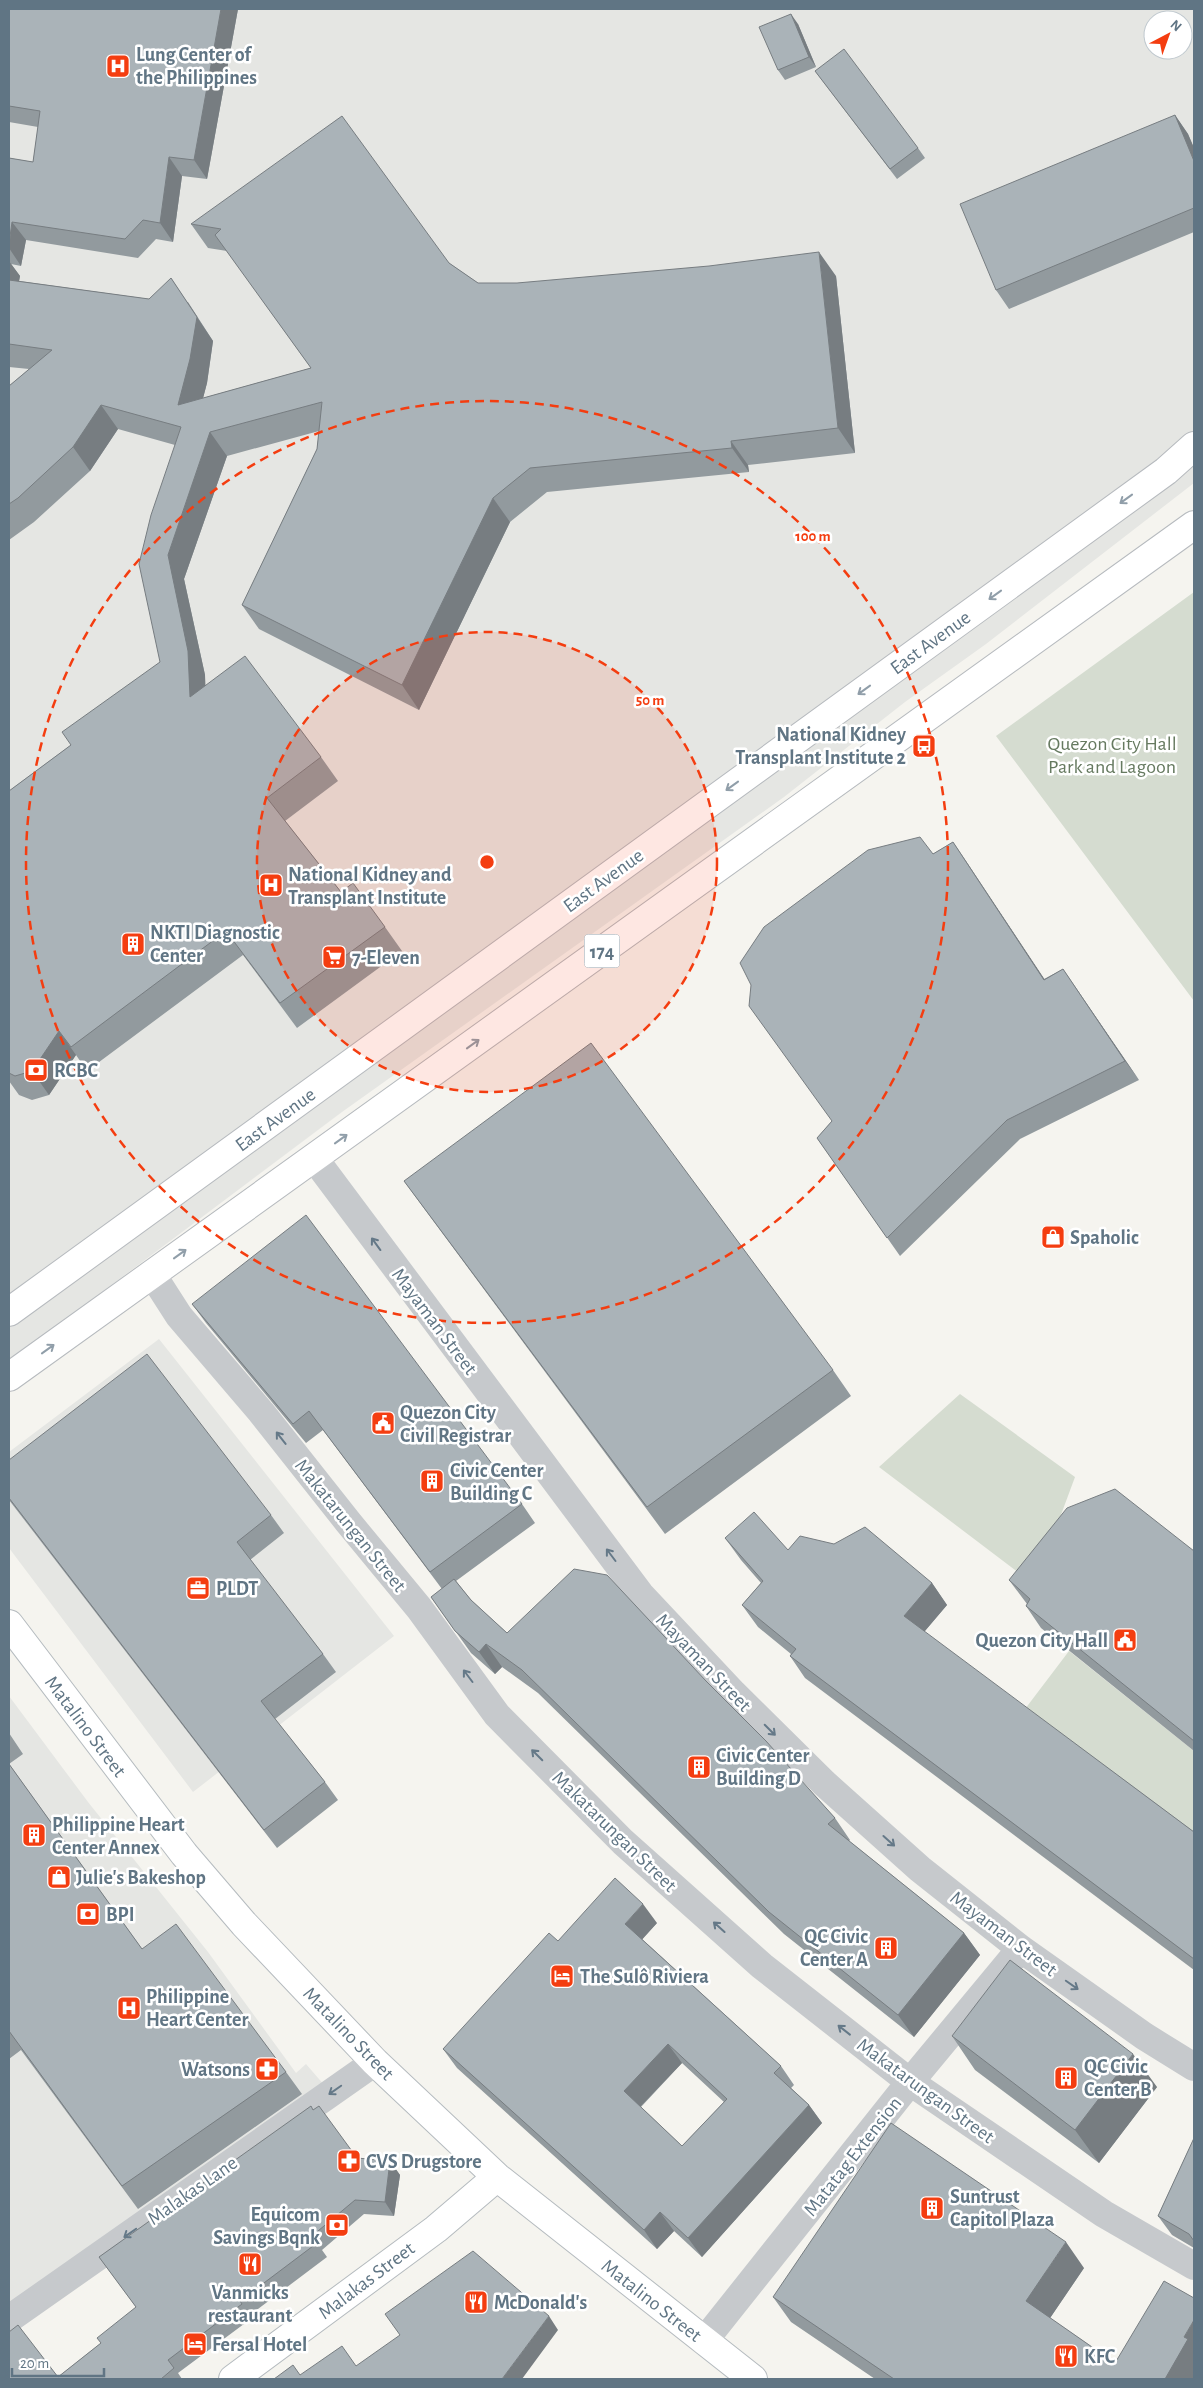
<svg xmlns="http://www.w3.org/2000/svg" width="1203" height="2388" viewBox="0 0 1203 2388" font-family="'Alegreya Sans',sans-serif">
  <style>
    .built { fill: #e5e6e3; fill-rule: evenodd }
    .green { fill: #d5dcd0 }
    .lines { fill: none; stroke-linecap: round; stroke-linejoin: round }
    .secondary-casing { stroke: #b5bbbf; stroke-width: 30 }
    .primary-casing { stroke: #b6babe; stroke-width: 30 }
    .street { stroke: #c6c9cc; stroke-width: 28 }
    .secondary { stroke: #fff; stroke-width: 28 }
    .primary { stroke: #fff; stroke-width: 28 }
    .wall { fill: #929a9e; fill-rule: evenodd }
    .shaded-wall { fill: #777d81 }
    .building { fill: #aab3b8; stroke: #777d81; fill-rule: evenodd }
    .oneway { stroke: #909ea9 }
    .oneway2 { stroke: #657988 }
    .ring { fill: none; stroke: #f43d10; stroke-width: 2.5; stroke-dasharray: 9 6 }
    .labels { text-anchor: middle; stroke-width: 5; stroke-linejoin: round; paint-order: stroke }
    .shield { fill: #fff; stroke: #909ea9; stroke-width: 1 }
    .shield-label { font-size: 19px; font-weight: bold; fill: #607584 }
    .poi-label { font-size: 20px; font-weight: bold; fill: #607584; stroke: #fff; text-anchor: start }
    .street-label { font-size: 20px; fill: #607584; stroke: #fff }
    .park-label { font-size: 20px; fill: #667a60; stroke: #fff }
    .centre { fill: #f43d10; stroke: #fff; stroke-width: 2.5 }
    .ring-label { font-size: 15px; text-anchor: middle; font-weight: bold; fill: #f43d10; stroke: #fff; stroke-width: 5; stroke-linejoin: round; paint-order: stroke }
  </style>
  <rect width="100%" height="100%" fill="#f5f4ef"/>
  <path class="built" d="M9,9H1194V483L986,644L905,702L784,797L342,1112L9,1362ZM1153,20H1183V50H1153Z
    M159,1339L394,1636L193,1792L9,1548V1452Z
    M9,1696L88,1802L208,1952L296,2073L306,2064L325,2086L9,2308Z"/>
  <path class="green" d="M1194,592V1001L996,736Z
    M960,1394L1075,1477L1035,1585L879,1467Z
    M1069,1651L1194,1751V1842L1022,1713Z"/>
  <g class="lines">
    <g class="secondary-casing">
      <path id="secondary" d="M9,1624L184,1854L244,1924L375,2062L497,2177L753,2379
        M233,2379L436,2229L497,2177"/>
    </g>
    <g class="primary-casing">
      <path id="primary" d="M9,1312L1166,471L1194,446
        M9,1377L1194,525"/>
    </g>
    <path class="street" d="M314,1158L640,1594L733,1693L824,1783L920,1869L1021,1949L1144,2036L1194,2067
      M152,1274L179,1316L261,1412L348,1522L419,1608L497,1715L623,1842L762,1966L910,2082L1104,2214L1194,2266
      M9,2319L375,2062
      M704,2341L910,2082L1017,1953"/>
    <use href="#secondary" class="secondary"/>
    <use href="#primary" class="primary"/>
  </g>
  <path class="wall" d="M9,9H238L207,179L182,176L173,242L156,239L138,258L26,240L21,266L11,264L20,276L19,281L149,299L188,302L213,341L207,383L203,398L311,368L227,251L208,248L191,224L449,263L478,283H517L836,276L855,453L748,465L749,472L547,492L510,522L419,710L259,629L242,605L317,449L319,431L227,456L184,579L205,675V685L321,757L338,781L285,821L341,892L385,927L402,951L297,1028L243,955L87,1071L76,1055L49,1095L32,1100L19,1095L9,1081V791L71,745L160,662L175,445L118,429L90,471L34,522L9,540V386L29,369L9,367V158L33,162L38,127L9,122Z
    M798,24L816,67L785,80L778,70Z
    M815,71L918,148L925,158L897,179Z
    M1175,115L1188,134L1194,148V232L1009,309L996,290Z
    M953,842L1044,979L1063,969L1139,1080L1020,1139L900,1256L817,1138L832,1121L933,854Z
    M404,1181L833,1370L851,1396L665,1534L423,1207Z
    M192,1304L522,1504L535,1523L456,1581L471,1600L507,1633L706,1681L835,1818L850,1840L849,1841L964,1933L980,1955L914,2037L784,1934L538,1693L502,1667L495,1674L471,1653L431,1597L442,1589L323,1430L306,1443L206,1323Z
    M9,1460L271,1515L284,1533L250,1560L323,1654L336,1672L275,1719L325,1782L338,1800L277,1848L9,1500Z
    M725,1538L788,1550L932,1583L947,1605L924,1632L1194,1832V1970L805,1678L790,1656L791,1654L758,1627L742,1605L761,1583L741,1560Z
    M1194,1551V1751L1041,1628L1026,1606L1027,1604L1009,1580Z
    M9,1733L23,1754L9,1764L142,1949L286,2072L302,2094L138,2209L21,2050L9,2059Z
    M657,1923L642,1939L781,2066L794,2085L791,2088L809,2105L822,2123L702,2257L674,2231L657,2249L457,2068L443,2049L558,1941ZM682,2063L724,2102L682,2146L641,2107Z
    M952,2036L1157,2087L1099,2163L975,2070Z
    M313,2110L357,2158L390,2161L400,2175L394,2216L364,2214L322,2250L327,2257L250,2315L252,2318L178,2373L182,2379H9L58,2377L101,2343L136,2307L99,2257Z
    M1194,2138V2248L1172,2235L1158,2216Z
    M1084,2268L1050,2318L1115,2363L1194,2379H875L791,2322L773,2297Z"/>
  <path class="shaded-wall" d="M221,9H238L207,179L194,160Z
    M791,14L798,24L816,67L809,57Z
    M1175,115L1188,134L1194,148V161Z
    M169,157L182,176L173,242L160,223Z
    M12,222L26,240L21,266L9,248Z
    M819,252L836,276L855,453L838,428Z
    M9,261L20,276L15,302L9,293Z
    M171,278L213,341L207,383L195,429L178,405Z
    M101,405L118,429L90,471L73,447Z
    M210,432L227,456L184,579L205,675L207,721L190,697L168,555Z
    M731,441L748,465L749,472L732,448Z
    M493,498L510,522L419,710L402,685Z
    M953,842L966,861L1057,998L1044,980Z
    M1063,969L1076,988L1139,1080L1125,1061Z
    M59,1031L76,1055L49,1095L32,1071Z
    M932,1583L947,1605L919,1638L904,1616Z
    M486,1644L502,1667L495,1674L479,1652Z
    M643,1904L657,1923L639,1943L625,1924Z
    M964,1933L980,1955L914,2037L898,2015Z
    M668,2044L682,2063L637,2110L624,2091Z
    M1133,2054L1157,2087L1099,2163L1075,2130Z
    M809,2105L822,2123L702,2257L688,2238Z
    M390,2161L400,2175L394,2216L385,2202Z
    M660,2212L674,2231L657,2249L644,2230Z
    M1066,2242L1084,2268L1044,2327L1026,2301Z
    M549,2316L558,2330L522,2379H502Z
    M1194,2320V2379H1165L1184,2337Z"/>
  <path class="building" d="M9,9H221L194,160L169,157L160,223L143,220L125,239L12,222L9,244V158L33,162L40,111L9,106Z
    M791,14L809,57L778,70L759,27Z
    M844,49L918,148L890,169L815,71Z
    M1175,115L1194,161V208L996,290L960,204Z
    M342,116L449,263L478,283H517L709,266L819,252L838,428L731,441L732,448L530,468L493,498L402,685L242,605L317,449L322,402L210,432L168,555L188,651L190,697L245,656L321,757L267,798L341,892L353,883L385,927L280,1003L226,931L71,1047L59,1031L32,1071L15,1076L9,1073V791L71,745L62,732L160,662L139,564L151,515L181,427L101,405L73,447L18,498L9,504V386L52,350L9,344V280L149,299L171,278L197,317L190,359L178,405L311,368L215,235L221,229L191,224Z
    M920,837L933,854L953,842L1044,980L1063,969L1125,1061L1007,1120L887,1238L817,1138L832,1121L749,1006L751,985L740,963L764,927L868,850Z
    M591,1043L833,1370L647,1507L404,1181Z
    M306,1215L522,1504L430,1572L309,1411L293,1424L192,1304Z
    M147,1354L271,1515L237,1542L323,1654L261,1701L325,1782L264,1830L9,1498V1460Z
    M1115,1489L1194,1551V1741L1026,1606L1030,1599L1009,1580L1067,1508Z
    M754,1512L788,1550L800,1536L834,1544L865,1527L932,1583L904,1616L1194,1832V1959L790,1656L796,1649L742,1605L763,1581L725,1538Z
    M574,1569L607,1575L706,1681L766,1741L835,1818L828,1824L964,1933L898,2015L769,1912L522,1670L486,1644L479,1652L455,1631L431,1597L454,1579L471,1600L507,1633Z
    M9,1764L142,1949L176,1924L286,2072L122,2186L9,2031Z
    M615,1878L643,1904L625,1924L781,2066L774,2073L809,2105L688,2238L660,2212L644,2230L443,2049L549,1933L558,1941ZM668,2044L727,2099L682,2146L624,2091Z
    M1010,1960L1133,2054L1075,2130L952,2036Z
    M311,2106L313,2110L319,2106L357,2158L390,2161L385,2202L355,2200L312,2236L317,2243L240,2301L242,2304L168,2360L174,2368L161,2379H9V2332L18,2325L58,2377L101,2343L97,2338L136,2307L99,2257Z
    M891,2123L1066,2242L1026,2301L1115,2363L1164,2281L1194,2298V2320L1184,2337L1188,2339L1165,2379H894L773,2297Z
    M1194,2138V2241L1189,2234L1158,2216Z
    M473,2251L549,2316L502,2379H274L293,2365L300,2375L342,2346L356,2366L400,2335L385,2314Z"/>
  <defs><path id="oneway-shaft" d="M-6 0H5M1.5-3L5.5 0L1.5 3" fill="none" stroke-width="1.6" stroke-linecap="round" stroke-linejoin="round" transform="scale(1.25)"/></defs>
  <g class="oneway">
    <use href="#oneway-shaft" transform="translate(1126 499) rotate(144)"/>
    <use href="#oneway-shaft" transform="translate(995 595) rotate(144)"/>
    <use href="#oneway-shaft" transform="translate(864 690) rotate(144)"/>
    <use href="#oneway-shaft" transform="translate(732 786) rotate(144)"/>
    <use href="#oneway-shaft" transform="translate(473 1044) rotate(-36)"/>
    <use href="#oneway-shaft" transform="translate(341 1139) rotate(-36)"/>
    <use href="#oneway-shaft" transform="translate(180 1254) rotate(-36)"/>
    <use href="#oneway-shaft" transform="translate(48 1349) rotate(-36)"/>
  </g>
  <g class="oneway2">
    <use href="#oneway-shaft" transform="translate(376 1244) rotate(-126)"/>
    <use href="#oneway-shaft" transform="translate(281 1438) rotate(-128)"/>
    <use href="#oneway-shaft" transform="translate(611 1555) rotate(-127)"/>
    <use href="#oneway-shaft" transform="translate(468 1676) rotate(-127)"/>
    <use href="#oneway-shaft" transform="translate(770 1730) rotate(45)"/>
    <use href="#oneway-shaft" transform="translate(537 1755) rotate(-135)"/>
    <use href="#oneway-shaft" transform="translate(889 1841) rotate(42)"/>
    <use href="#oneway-shaft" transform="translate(719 1927) rotate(-138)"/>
    <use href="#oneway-shaft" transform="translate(1072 1985) rotate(35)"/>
    <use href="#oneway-shaft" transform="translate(844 2030) rotate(-142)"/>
    <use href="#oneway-shaft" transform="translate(335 2090) rotate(145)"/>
    <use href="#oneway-shaft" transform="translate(130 2233) rotate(145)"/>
  </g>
  <circle cx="487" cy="862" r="230" fill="#f43d10" fill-opacity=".12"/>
  <g class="ring">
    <circle cx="487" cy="862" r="230"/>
    <circle cx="487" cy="862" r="461"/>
  </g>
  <defs>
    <g id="hospital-square" transform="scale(1.25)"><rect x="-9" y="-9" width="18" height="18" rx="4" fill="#f43d10" stroke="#fff"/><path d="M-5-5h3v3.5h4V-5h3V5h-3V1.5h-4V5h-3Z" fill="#fff"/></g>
    <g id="bus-square" transform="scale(1.25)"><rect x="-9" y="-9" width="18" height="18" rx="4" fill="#f43d10" stroke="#fff"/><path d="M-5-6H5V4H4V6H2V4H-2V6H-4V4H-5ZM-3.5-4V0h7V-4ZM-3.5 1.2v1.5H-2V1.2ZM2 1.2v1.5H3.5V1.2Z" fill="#fff"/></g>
    <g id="building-square" transform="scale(1.25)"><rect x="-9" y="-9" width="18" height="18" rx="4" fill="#f43d10" stroke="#fff"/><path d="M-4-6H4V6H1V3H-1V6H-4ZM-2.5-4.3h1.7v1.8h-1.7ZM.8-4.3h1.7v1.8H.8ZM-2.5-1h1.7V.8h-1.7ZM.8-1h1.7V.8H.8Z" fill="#fff"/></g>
    <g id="supermarket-square" transform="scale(1.25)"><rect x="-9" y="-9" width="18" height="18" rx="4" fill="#f43d10" stroke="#fff"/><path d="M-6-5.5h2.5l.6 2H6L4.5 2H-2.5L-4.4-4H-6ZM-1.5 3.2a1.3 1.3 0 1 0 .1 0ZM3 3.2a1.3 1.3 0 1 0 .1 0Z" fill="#fff"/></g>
    <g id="bank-square" transform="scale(1.25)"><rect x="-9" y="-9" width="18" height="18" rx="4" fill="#f43d10" stroke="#fff"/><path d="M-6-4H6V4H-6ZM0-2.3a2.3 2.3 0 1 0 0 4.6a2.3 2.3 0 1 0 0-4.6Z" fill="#fff"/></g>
    <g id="shop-square" transform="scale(1.25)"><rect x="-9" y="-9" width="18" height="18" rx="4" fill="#f43d10" stroke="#fff"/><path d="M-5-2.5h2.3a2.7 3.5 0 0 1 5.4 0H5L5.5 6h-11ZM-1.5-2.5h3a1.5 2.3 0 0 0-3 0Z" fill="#fff"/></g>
    <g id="civic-square" transform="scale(1.25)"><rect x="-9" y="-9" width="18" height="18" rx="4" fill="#f43d10" stroke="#fff"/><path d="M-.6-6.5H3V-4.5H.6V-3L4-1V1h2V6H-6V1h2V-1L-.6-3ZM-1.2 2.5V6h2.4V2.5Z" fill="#fff"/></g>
    <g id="office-square" transform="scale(1.25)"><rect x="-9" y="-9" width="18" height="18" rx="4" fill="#f43d10" stroke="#fff"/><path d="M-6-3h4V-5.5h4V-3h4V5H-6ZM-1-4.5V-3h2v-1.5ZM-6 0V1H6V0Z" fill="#fff"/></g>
    <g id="hotel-square" transform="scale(1.25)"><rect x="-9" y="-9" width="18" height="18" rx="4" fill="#f43d10" stroke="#fff"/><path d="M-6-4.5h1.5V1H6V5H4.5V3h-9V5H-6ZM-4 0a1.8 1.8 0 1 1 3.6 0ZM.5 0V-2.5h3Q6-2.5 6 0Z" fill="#fff"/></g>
    <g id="pharmacy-square" transform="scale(1.25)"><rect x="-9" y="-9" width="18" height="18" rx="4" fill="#f43d10" stroke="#fff"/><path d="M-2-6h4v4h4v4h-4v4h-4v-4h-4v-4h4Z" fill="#fff"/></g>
    <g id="restaurant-square" transform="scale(1.25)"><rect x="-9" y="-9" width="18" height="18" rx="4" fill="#f43d10" stroke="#fff"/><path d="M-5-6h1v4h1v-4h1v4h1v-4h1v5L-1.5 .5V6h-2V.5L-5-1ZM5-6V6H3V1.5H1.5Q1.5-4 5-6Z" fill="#fff"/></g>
  </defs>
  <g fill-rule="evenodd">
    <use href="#hospital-square" x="118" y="66"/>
    <use href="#bus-square" x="924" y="746"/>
    <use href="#hospital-square" x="271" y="885"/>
    <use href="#building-square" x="133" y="944"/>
    <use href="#supermarket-square" x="334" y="957"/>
    <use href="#bank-square" x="36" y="1070"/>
    <use href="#shop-square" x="1053" y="1237"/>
    <use href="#civic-square" x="383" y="1423"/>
    <use href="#building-square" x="432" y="1481"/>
    <use href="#office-square" x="198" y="1588"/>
    <use href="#civic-square" x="1125" y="1640"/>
    <use href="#building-square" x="699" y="1767"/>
    <use href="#building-square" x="34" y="1835"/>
    <use href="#shop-square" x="59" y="1877"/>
    <use href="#bank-square" x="88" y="1914"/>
    <use href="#building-square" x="886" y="1948"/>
    <use href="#hotel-square" x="562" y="1976"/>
    <use href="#hospital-square" x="129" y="2008"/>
    <use href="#pharmacy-square" x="267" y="2069"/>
    <use href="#building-square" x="1066" y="2078"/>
    <use href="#pharmacy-square" x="349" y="2161"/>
    <use href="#building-square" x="932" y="2208"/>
    <use href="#bank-square" x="337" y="2225"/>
    <use href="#restaurant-square" x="250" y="2264"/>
    <use href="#restaurant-square" x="476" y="2302"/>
    <use href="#hotel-square" x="195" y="2344"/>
    <use href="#restaurant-square" x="1066" y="2356"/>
  </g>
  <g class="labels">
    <rect class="shield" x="584.5" y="934.5" width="35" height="33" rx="4"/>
    <g class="shield-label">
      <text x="602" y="958">174</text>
    </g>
    <g class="poi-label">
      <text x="136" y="61">Lung Center of<tspan x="136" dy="23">the Philippines</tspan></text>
      <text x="906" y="741" text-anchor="end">National Kidney<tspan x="906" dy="23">Transplant Institute 2</tspan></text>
      <text x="288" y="881">National Kidney and<tspan x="288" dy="23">Transplant Institute</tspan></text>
      <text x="150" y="939">NKTI Diagnostic<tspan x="150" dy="23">Center</tspan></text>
      <text x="352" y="964">7-Eleven</text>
      <text x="54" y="1077">RCBC</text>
      <text x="1070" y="1244">Spaholic</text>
      <text x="400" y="1419">Quezon City<tspan x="400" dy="23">Civil Registrar</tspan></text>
      <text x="450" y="1477">Civic Center<tspan x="450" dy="23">Building C</tspan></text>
      <text x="216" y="1595">PLDT</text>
      <text x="1108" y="1647" text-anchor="end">Quezon City Hall</text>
      <text x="716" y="1762">Civic Center<tspan x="716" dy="23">Building D</tspan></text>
      <text x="52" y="1831">Philippine Heart<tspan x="52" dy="23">Center Annex</tspan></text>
      <text x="76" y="1884">Julie's Bakeshop</text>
      <text x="106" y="1921">BPI</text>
      <text x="868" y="1943" text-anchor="end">QC Civic<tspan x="868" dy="23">Center A</tspan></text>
      <text x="580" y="1983">The Sulô Riviera</text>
      <text x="146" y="2003">Philippine<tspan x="146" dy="23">Heart Center</tspan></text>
      <text x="1084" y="2073">QC Civic<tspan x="1084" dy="23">Center B</tspan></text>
      <text x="250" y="2076" text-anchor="end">Watsons</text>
      <text x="366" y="2168">CVS Drugstore</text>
      <text x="950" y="2203">Suntrust<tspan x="950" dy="23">Capitol Plaza</tspan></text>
      <text x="320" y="2221" text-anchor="end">Equicom<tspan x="320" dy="23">Savings Bqnk</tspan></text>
      <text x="250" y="2299" text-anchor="middle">Vanmicks<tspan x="250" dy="23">restaurant</tspan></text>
      <text x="494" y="2309">McDonald's</text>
      <text x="212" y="2351">Fersal Hotel</text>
      <text x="1084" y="2363">KFC</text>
    </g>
    <g class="street-label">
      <text transform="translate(930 642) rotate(-36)" y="7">East Avenue</text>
      <text transform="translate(603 880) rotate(-36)" y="7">East Avenue</text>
      <text transform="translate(275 1119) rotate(-36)" y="7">East Avenue</text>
      <text transform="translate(435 1321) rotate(53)" y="7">Mayaman Street</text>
      <text transform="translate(351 1525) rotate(51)" y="7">Makatarungan Street</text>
      <text transform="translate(704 1662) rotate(46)" y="7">Mayaman Street</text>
      <text transform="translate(86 1726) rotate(53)" y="7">Matalino Street</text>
      <text transform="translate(615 1831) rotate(44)" y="7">Makatarungan Street</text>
      <text transform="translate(1004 1933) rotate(37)" y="7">Mayaman Street</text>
      <text transform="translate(349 2033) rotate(46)" y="7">Matalino Street</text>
      <text transform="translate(926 2090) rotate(36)" y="7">Makatarungan Street</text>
      <text transform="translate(852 2156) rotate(-52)" y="7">Matatag Extension</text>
      <text transform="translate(192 2190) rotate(-35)" y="7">Malakas Lane</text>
      <text transform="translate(366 2280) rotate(-37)" y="7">Malakas Street</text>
      <text transform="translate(652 2300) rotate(38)" y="7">Matalino Street</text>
    </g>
    <g class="park-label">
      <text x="1112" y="750">Quezon City Hall<tspan x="1112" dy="23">Park and Lagoon</tspan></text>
    </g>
  </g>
  <circle cx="487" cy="862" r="8" class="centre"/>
  <g class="ring-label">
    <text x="813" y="541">100 m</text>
    <text x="650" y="705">50 m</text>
  </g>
  <rect width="1203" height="2388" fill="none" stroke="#607584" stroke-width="20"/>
  <g transform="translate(1168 35) rotate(41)"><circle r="24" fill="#ffffff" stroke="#bfc8ce"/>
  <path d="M0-4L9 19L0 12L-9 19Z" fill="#f43d10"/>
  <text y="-8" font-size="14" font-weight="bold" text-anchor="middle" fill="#607584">N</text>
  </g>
  <path d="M12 2368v8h92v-8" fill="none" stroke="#607584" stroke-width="2.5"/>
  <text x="20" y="2368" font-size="15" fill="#607584" stroke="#ffffff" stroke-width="4" paint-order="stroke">20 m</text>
</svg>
